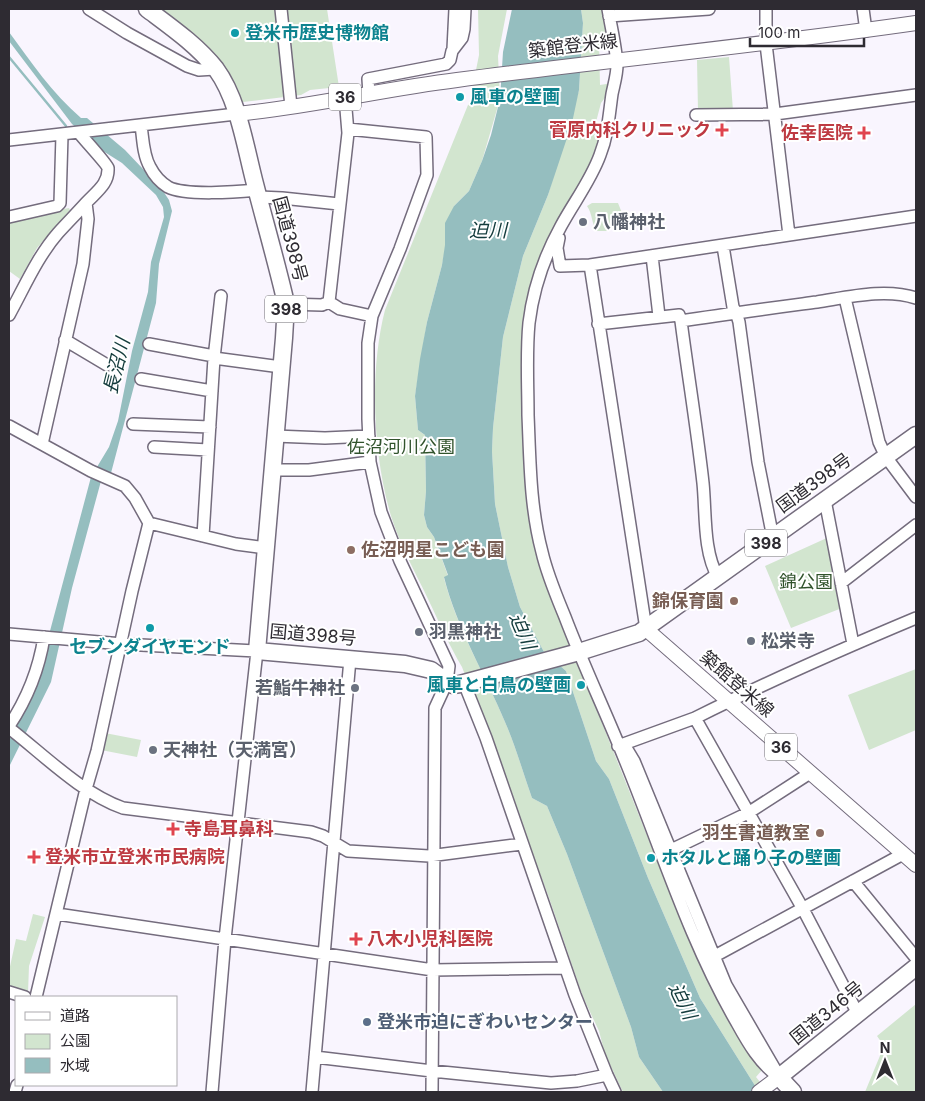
<svg xmlns="http://www.w3.org/2000/svg" width="925" height="1101" viewBox="0 0 925 1101" font-family="Inter,'Noto Sans JP',sans-serif">
  <style>
    .green { fill: #d2e5cf }
    .water { fill: #95bebf }
    .lines { fill: none; stroke-linecap: round; stroke-linejoin: round }
    .stream { stroke: #95bebf; stroke-width: 2.5 }
    .minor-casing { stroke: #746c7d; stroke-width: 14 }
    .major-casing { stroke: #746c7d; stroke-width: 16 }
    .highway-casing { stroke: #746c7d; stroke-width: 19 }
    .minor { stroke: #fff; stroke-width: 11 }
    .major { stroke: #fff; stroke-width: 14 }
    .highway { stroke: #fff; stroke-width: 16 }
    .culture-dot { fill: #0f9aa8; stroke: #fff; stroke-width: 2 }
    .health-dot { fill: #e0444e; stroke: #fff; stroke-width: 2 }
    .worship-dot { fill: #6b7280; stroke: #fff; stroke-width: 2 }
    .education-dot { fill: #8d6e63; stroke: #fff; stroke-width: 2 }
    .service-dot { fill: #5c6f8a; stroke: #fff; stroke-width: 2 }
    .labels { text-anchor: middle; stroke-width: 4; stroke-linejoin: round; paint-order: stroke }
    .shield { fill: #fff; stroke: #6d6b70; stroke-width: 1 }
    .shield-label { font-size: 16px; font-weight: bold; fill: #2e2b32 }
    .culture-label { font-size: 18px; font-weight: bold; fill: #0d838f; stroke: #fff; text-anchor: start }
    .street-label { font-size: 18px; fill: #2e2b32; stroke: #fff }
    .health-label { font-size: 18px; font-weight: bold; fill: #be3a42; stroke: #fff; text-anchor: start }
    .worship-label { font-size: 18px; font-weight: bold; fill: #5b616d; stroke: #fff; text-anchor: start }
    .park-label { font-size: 18px; fill: #31532c; stroke: #fff }
    .education-label { font-size: 18px; font-weight: bold; fill: #785e54; stroke: #fff; text-anchor: end }
    .service-label { font-size: 18px; font-weight: bold; fill: #4e5e75; stroke: #fff; text-anchor: start }
    .water-label { font-size: 19px; font-style: italic; fill: #133b3c; stroke: #fff }
  </style>
  <rect width="100%" height="100%" fill="#f9f5fe"/>
  <path class="green" d="M158,9H327L339,87L310,90L301,95L243,102L239,100Z
    M478,9H507L498,56L500,99L482,161L469,191L454,206L442,265L427,322L415,396L418,430L425,435L426,491L424,515L427,527L434,537L448,576L444,578C457,629 485,674 505,722C516,747 523,773 532,798L547,806L567,854L631,1027L639,1057L663,1092H623L621,1088L605,1054L599,1031L583,997L548,895L462,667C449,645 439,622 428,599C415,572 400,545 391,516C373,455 369,372 385,310L470,100L479,55Z
    M581,9H603L608,36L599,42L600,85L612,83L610,91L601,103L596,122L604,127L589,171L546,245L535,274L523,359L526,491L531,522L578,663L666,883L708,981L736,1031L762,1070L756,1077L768,1092H759L700,998L648,878L609,779L596,761L566,671L544,652L520,607L508,567L495,504L492,451L493,428L503,337L523,256L548,195L579,90L583,23Z
    M729,57L733,111H698L697,60Z
    M592,203H618L624,218V224L610,225V231H597C591,223 593,215 587,206Z
    M69,208L70,210L37,248L20,279L9,271V219Z
    M829,537L842,608L791,628L765,566Z
    M916,669V730L869,750L848,695Z
    M105,733L141,740L137,757L101,750Z
    M33,914L45,917L29,966L28,993L9,988V971L16,939L26,941Z
    M916,1004V1092H865L884,1046L877,1036Z"/>
  <path class="water" d="M512,9H581L583,23L579,90L572,123L548,195L523,256L503,337L493,428L492,451L495,504L508,567L520,607L544,652L566,671L596,761L609,779L648,878L700,998L759,1092H663L639,1057L631,1027L567,854L547,806L532,798C523,773 516,747 505,722C485,674 457,629 444,577L448,575L434,537L427,527L424,515L426,491L425,435L418,430L415,396L420,359L427,322L442,265L445,245V223L454,206L469,191L482,161L491,135L500,99L503,52Z
    M9,32C31,62 52,93 81,118H87L125,150L161,188L169,200L172,211L159,264L156,303L111,473L101,481L72,588L51,682L9,767V740L48,646L50,631L91,477L109,447L118,421L132,351L148,292L151,262L164,217L163,207L156,195L122,163L103,151L72,124L9,41Z"/>
  <g class="lines">
    <path class="stream" d="M9,57L66,126"/>
    <g class="minor-casing">
      <path id="minor" d="M89,9L127,33L187,66L199,70L215,69
        M281,9L291,106
        M608,9C611,27 616,47 617,65C617,75 614,84 612,94C609,115 608,135 600,155C591,180 574,202 561,226C545,255 533,290 529,323C526,353 528,385 528,415C530,461 530,507 542,552C547,574 556,595 565,617C584,667 607,715 627,765C662,851 690,942 737,1023C748,1043 760,1064 779,1077
        M863,9L866,31
        M609,16L709,9
        M453,49L455,9
        M369,94L368,79L446,64L450,60L452,51L462,38L464,29L465,9
        M345,97L348,133L329,302L340,309L372,316
        M696,115L775,114L916,95
        M141,125C143,139 143,155 150,167C154,175 160,182 168,187C185,196 237,192 257,190
        M348,129L426,137L427,175L400,249L372,316L368,343V419L370,462L381,512L400,561L449,666L447,682L435,708L432,1092
        M9,140L236,114
        M259,197L282,198L339,204
        M9,217L57,206L60,203L62,135
        M789,235L916,216
        M559,238L557,248L560,266L590,265L789,235L766,44V9
        M723,246L733,307L736,312L739,322L758,462L773,538
        M652,256L659,316
        M590,265L646,629
        M845,298L879,442L886,457L916,497
        M286,304L322,305L329,302
        M9,315C24,288 37,257 58,233C67,223 77,213 86,203C96,192 109,184 108,168C107,164 84,139 79,133
        M681,321C688,375 697,429 703,483C706,512 703,552 718,577
        M598,324L679,315L681,321C726,314 772,308 817,302C849,297 885,288 916,298
        M65,340L107,365
        M149,344L214,356
        M214,358L221,296
        M141,379L212,391
        M133,424L210,427
        M9,426L91,471L125,486L135,498L149,523L236,544L266,548
        M275,436L325,438L369,436
        M42,444L83,264L88,219L86,203
        M154,447L208,450
        M273,470H309L370,462
        M825,500L853,644
        M203,536L214,358L281,367
        M841,583L916,525
        M9,634L122,644L257,651L225,939L212,1092
        M467,683L466,688L486,738L575,995L607,1075L615,1092
        M9,726C27,699 39,669 44,637
        M9,728C44,755 81,793 123,808L311,832L323,836L348,851L429,856L522,844
        M618,746L695,718
        M625,746L634,761L726,985L776,1071
        M671,850L748,813L810,773
        M853,881L916,958
        M57,914L433,970L565,968
        M713,957L903,854
        M9,992L25,997
        M36,997L86,789L97,751L132,591L149,523
        M858,1014L803,909L695,718C767,682 842,649 916,618
        M315,1057L432,1071L551,1083L577,1081L607,1075
        M15,1092L17,1085
        M312,1092L350,659"/>
    </g>
    <g class="major-casing">
      <path id="major" d="M236,114C310,107 383,89 457,80C610,60 764,45 916,23
        M646,629L916,865
        M759,1092L779,1077"/>
    </g>
    <g class="highway-casing">
      <path id="highway" d="M147,9C171,27 197,45 216,69C238,99 245,145 254,180C264,219 275,257 284,295L286,304L284,338L257,651L405,664L431,670L447,682L453,685L460,684L579,652L639,633L916,435
        M793,1092L779,1077L916,967"/>
    </g>
    <use href="#minor" class="minor"/>
    <use href="#major" class="major"/>
    <use href="#highway" class="highway"/>
  </g>
  <g class="culture-dot">
    <circle cx="235" cy="33" r="5"/>
    <circle cx="460" cy="97" r="5"/>
    <circle cx="150" cy="628" r="5"/>
    <circle cx="581" cy="685" r="5"/>
    <circle cx="651" cy="858" r="5"/>
  </g>
  <g class="health-dot">
    <path d="M719.5 122.5h5v5h5v5h-5v5h-5v-5h-5v-5h5z"/>
    <path d="M861.5 125.5h5v5h5v5h-5v5h-5v-5h-5v-5h5z"/>
    <path d="M170.5 821.5h5v5h5v5h-5v5h-5v-5h-5v-5h5z"/>
    <path d="M31.5 849.5h5v5h5v5h-5v5h-5v-5h-5v-5h5z"/>
    <path d="M353.5 931.5h5v5h5v5h-5v5h-5v-5h-5v-5h5z"/>
  </g>
  <g class="worship-dot">
    <circle cx="583" cy="222" r="5"/>
    <circle cx="419" cy="632" r="5"/>
    <circle cx="751" cy="641" r="5"/>
    <circle cx="355" cy="688" r="5"/>
    <circle cx="153" cy="750" r="5"/>
  </g>
  <g class="education-dot">
    <circle cx="351" cy="550" r="5"/>
    <circle cx="734" cy="601" r="5"/>
    <circle cx="820" cy="833" r="5"/>
  </g>
  <circle class="service-dot" cx="367" cy="1022" r="5"/>
  <g class="labels">
    <g class="shield">
      <rect x="329" y="83.5" width="32" height="27" rx="4"/>
      <rect x="265" y="295.5" width="42" height="27" rx="4"/>
      <rect x="745" y="529.5" width="42" height="27" rx="4"/>
      <rect x="765" y="733.5" width="32" height="27" rx="4"/>
    </g>
    <g class="shield-label">
      <text x="345" y="103">36</text>
      <text x="286" y="315">398</text>
      <text x="766" y="549">398</text>
      <text x="781" y="753">36</text>
    </g>
    <g class="culture-label">
      <text x="245" y="39">登米市歴史博物館</text>
      <text x="470" y="103">風車の壁画</text>
      <text x="150" y="653" text-anchor="middle">セブンダイヤモンド</text>
      <text x="571" y="691" text-anchor="end">風車と白鳥の壁画</text>
      <text x="661" y="864">ホタルと踊り子の壁画</text>
    </g>
    <g class="street-label">
      <text transform="translate(573 46) rotate(-7)" y="6">築館登米線</text>
      <text transform="translate(290 239) rotate(75)" y="6">国道398号</text>
      <text transform="translate(814 483) rotate(-36)" y="6">国道398号</text>
      <text transform="translate(313 635) rotate(5)" y="6">国道398号</text>
      <text transform="translate(737 684) rotate(41)" y="6">築館登米線</text>
      <text transform="translate(827 1013) rotate(-39)" y="6">国道346号</text>
    </g>
    <g class="health-label">
      <text x="711" y="136" text-anchor="end">菅原内科クリニック</text>
      <text x="853" y="139" text-anchor="end">佐幸医院</text>
      <text x="184" y="835">寺島耳鼻科</text>
      <text x="45" y="863">登米市立登米市民病院</text>
      <text x="367" y="945">八木小児科医院</text>
    </g>
    <g class="worship-label">
      <text x="593" y="228">八幡神社</text>
      <text x="429" y="638">羽黒神社</text>
      <text x="761" y="647">松栄寺</text>
      <text x="345" y="694" text-anchor="end">若鮨牛神社</text>
      <text x="163" y="756">天神社（天満宮）</text>
    </g>
    <g class="park-label">
      <text x="401" y="453">佐沼河川公園</text>
      <text x="806" y="588">錦公園</text>
    </g>
    <g class="education-label">
      <text x="361" y="556" text-anchor="start">佐沼明星こども園</text>
      <text x="724" y="607">錦保育園</text>
      <text x="810" y="839">羽生書道教室</text>
    </g>
    <g class="service-label">
      <text x="377" y="1028">登米市迫にぎわいセンター</text>
    </g>
    <g class="water-label">
      <text x="488" y="237">迫川</text>
      <text transform="translate(116 366) rotate(-76)" y="7">長沼川</text>
      <text transform="translate(523 631) rotate(67)" y="7">迫川</text>
      <text transform="translate(683 1001) rotate(64)" y="7">迫川</text>
    </g>
  </g>
  <rect width="925" height="1101" fill="none" stroke="#2e2b32" stroke-width="20"/>
  <rect x="15" y="996" width="162" height="90" fill="#ffffff" stroke="#abaaad"/>
  <rect x="25" y="1012" width="25" height="8" fill="#ffffff" stroke="#abaaad"/>
  <text x="60" y="1021" font-size="15" fill="#2e2b32">道路</text>
  <rect x="25" y="1034" width="25" height="15" fill="#d2e5cf" stroke="#abaaad"/>
  <text x="60" y="1046" font-size="15" fill="#2e2b32">公園</text>
  <rect x="25" y="1058" width="25" height="15" fill="#95bebf" stroke="#abaaad"/>
  <text x="60" y="1071" font-size="15" fill="#2e2b32">水域</text>
  <g transform="translate(885 1061)" stroke="#ffffff" stroke-width="4" paint-order="stroke">
  <path d="M0-4L9 19L0 12L-9 19Z" fill="#2e2b32"/>
  <text y="-8" font-size="14" font-weight="bold" text-anchor="middle" fill="#2e2b32">N</text>
  </g>
  <path d="M750 38v8h114v-8" fill="none" stroke="#2e2b32" stroke-width="2.5"/>
  <text x="758" y="38" font-size="15" fill="#2e2b32" stroke="#ffffff" stroke-width="4" paint-order="stroke">100 m</text>
</svg>
